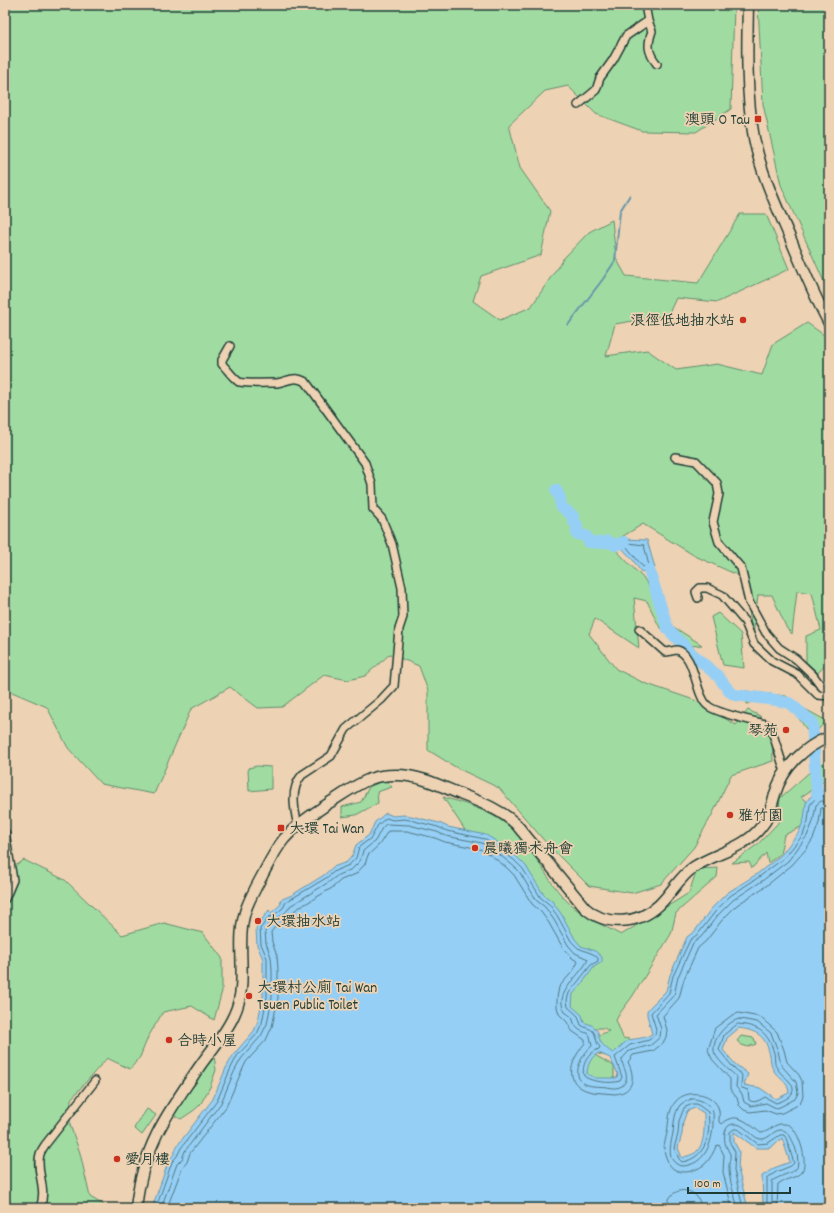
<svg xmlns="http://www.w3.org/2000/svg" width="834" height="1213" viewBox="0 0 834 1213" font-family="Dekko,'LXGW WenKai TC',sans-serif">
  <style>
    .green { fill: #a0dca2; stroke: #608c6b }
    .water { fill: #96cff5; stroke: #6695a8; fill-rule: evenodd }
    .lines { fill: none; stroke-linecap: round; stroke-linejoin: round }
    .shore { stroke: #4f7781; stroke-width: 1 }
    .stream { stroke: #6695a8; stroke-width: 2 }
    .river { stroke: #96cff5; stroke-width: 12 }
    .minor-casing { stroke: #1f3d34; stroke-width: 10 }
    .secondary-casing { stroke: #1f3d34; stroke-width: 13 }
    .minor { stroke: #eed2b4; stroke-width: 7 }
    .secondary { stroke: #eed2b4; stroke-width: 10 }
    .poi-dot { fill: #c8321e; stroke: #eed2b4; stroke-width: 1.5 }
    .labels { text-anchor: middle; stroke-width: 3.5; stroke-linejoin: round; paint-order: stroke }
    .poi-label { font-size: 15px; fill: #1f3d34; stroke: #eed2b4; text-anchor: start }
  </style>
  <rect width="100%" height="100%" fill="#eed2b4"/>
  <filter id="ink" filterUnits="userSpaceOnUse"><feTurbulence type="fractalNoise" baseFrequency=".025" numOctaves="2"/><feDisplacementMap in="SourceGraphic" scale="8" xChannelSelector="R" yChannelSelector="G"/><feConvolveMatrix kernelMatrix="1 2 1 2 8 2 1 2 1" color-interpolation-filters="sRGB"/></filter>
  <g filter="url(#ink)">
    <path class="green" d="M5,5H734L731,109L696,132L642,131L596,114L568,86L545,91L509,125L520,168L550,211L541,255L481,276L473,301L500,320L531,307L563,259L589,232L612,220L616,258L626,276L698,283L740,214H766L789,269L718,302L676,298L668,315L615,324L606,356L647,350L676,370L717,364L762,375L773,344L807,323L824,335L829,342V661L818,673L806,662V636L821,630L812,593L797,591L792,634L787,629L772,595H758L753,637L744,578L695,556L643,524L610,544L645,580L669,624L702,645L679,647L659,626L647,601L634,598L639,648L595,619L589,634L616,669L644,683L694,700L736,725L748,710L760,716L772,738L773,761L731,775L712,815L694,847L661,884L632,893L589,886L548,845L499,788L457,768L428,750V691L419,666L390,654L365,676L348,680L324,675L282,707L258,708L230,687L191,709L154,794L101,784L68,748L47,707L5,689Z
      M758,5H829V293L781,185L763,104Z
      M718,613L741,634L744,668L723,665L711,617Z
      M746,691L786,696L803,708L827,721L811,736L791,707L758,700L747,704Z
      M827,760H829V778L801,797L807,802L809,823L784,835L780,854L768,863L766,853L752,868L749,862L732,863L758,844L778,823L780,798L812,770Z
      M257,766L271,767V789L249,791L248,768Z
      M385,780L392,787L377,792L378,803L356,815L342,817V807L361,802L369,787Z
      M443,797C473,806 504,815 524,842C538,859 548,880 563,897C579,915 601,924 621,935L689,893L697,869L718,868L717,877L676,913L671,934L632,997L620,1013L616,1020L623,1038L629,1039L641,1047L620,1060L592,1052L584,1041L609,1031L604,1028H586L565,1008L461,830H465Z
      M5,860L6,865H17L24,860L65,880L122,935L164,923L203,933L222,958V991L214,1020L192,1006L163,1012L148,1037L140,1057L130,1069L107,1058L71,1099L70,1125L80,1153L90,1197L109,1208H5Z
      M741,1036L754,1038L756,1044L748,1047L742,1045L737,1041Z
      M593,1054L614,1066V1078L590,1082L585,1069Z
      M214,1055L216,1070L210,1087L200,1105L193,1111L181,1119L171,1114L177,1104L191,1089L197,1082L203,1068Z
      M147,1109L156,1115L142,1135L134,1128Z"/>
    <path class="water" d="M622,539L647,540L655,568L641,572L633,560L619,545Z
      M819,791H824L829,794V1208H761L763,1203L762,1176L774,1168L790,1162L782,1138L770,1148H756L734,1132V1142L739,1151L738,1169L748,1208H689L682,1205V1208H152L169,1160L174,1154L177,1146L213,1099L226,1068L234,1054L254,1031L258,1021L263,996V959L257,945L256,929L257,926L269,910L271,913L281,904L280,900L292,895L324,875L333,867L347,862L352,856L356,845L369,835L375,822L386,813L393,816L404,815L411,816L439,823L448,827L486,835L501,844L517,857L526,866L530,873L544,895L552,901L562,915L575,939L581,946L595,951L602,957V962L594,967L581,985L573,994L572,1006L582,1015L584,1022C587,1024 592,1024 595,1028C599,1031 598,1035 600,1040C601,1044 609,1051 613,1053C619,1050 622,1043 629,1040C638,1038 644,1039 652,1034L647,1015V1011L650,1007L666,991L670,975L687,937L695,931L711,909L727,893L757,874L781,855L799,832L804,819L806,803L809,798ZM739,1028C758,1031 766,1036 770,1056C771,1061 771,1067 774,1071C780,1080 788,1081 789,1093L776,1099L760,1088L744,1085L748,1074L735,1064L723,1050L727,1038ZM599,1053L610,1058L618,1074L617,1078H596L587,1074C587,1066 591,1056 599,1053ZM695,1108L704,1113C704,1126 706,1144 695,1153C692,1155 686,1156 682,1158L678,1148L682,1134L683,1122L687,1111Z"/>
    <g class="lines">
      <path class="shore" d="M628,543L644,545L649,566L643,567L626,546V544Z
        M739,1013L760,1017L777,1032L784,1050L787,1062L799,1075L802,1081L803,1096L801,1101L796,1106L782,1113L776,1114L765,1110L750,1112L744,1110L739,1105L737,1098L730,1089V1079L712,1059L708,1050L715,1028L731,1016Z
        M740,1019L757,1022L771,1033L778,1051L781,1065L796,1082L798,1093L795,1099L780,1107L776,1108L766,1103L751,1106L744,1102L742,1094L736,1087L737,1077C730,1071 720,1063 715,1054C709,1041 728,1020 740,1019Z
        M738,1024C759,1026 768,1032 774,1053C775,1058 774,1064 777,1068C780,1074 786,1077 790,1082C799,1094 786,1100 776,1103L765,1097C760,1100 754,1104 749,1100L748,1090L742,1088L741,1085L742,1075L732,1066L719,1050L724,1035Z
        M691,1099C698,1098 709,1103 712,1110C714,1113 713,1118 713,1122C713,1142 705,1166 681,1166C665,1161 671,1144 673,1133C674,1124 674,1113 680,1105C683,1102 688,1101 691,1099Z
        M693,1104H697L708,1112C711,1133 707,1158 682,1162L679,1159L674,1148L678,1134L679,1121L684,1108Z
        M156,1208L172,1162L177,1156L181,1148L217,1101L230,1070L237,1056L257,1034L262,1023L267,997V958L261,944L260,929L269,917L273,916L283,908L286,902L326,878L335,871L349,865L356,858L359,847L371,838L378,825L386,818L393,820L404,819L410,820L438,827L447,831L485,839L514,860L523,869L541,898L549,904L558,917L571,941L578,948L593,954L598,958V961L591,965L569,993L567,1000L568,1007L578,1016L581,1025C585,1028 590,1028 593,1031C597,1036 595,1042 600,1047L599,1049C588,1053 581,1065 584,1076C590,1082 612,1084 620,1081L622,1077L615,1057L630,1045L649,1040L655,1035L656,1029L651,1013L669,993L673,976L690,940L698,934L715,912L730,896L759,877L784,858L803,835L808,821L810,805L813,801L820,795L829,797
        M161,1208L177,1164L182,1159L185,1151L221,1103L234,1072L241,1059L261,1036L267,1024L272,998V970L271,957L266,943L265,930C267,927 269,923 272,921C279,917 286,914 290,906L329,882L338,875L352,869L360,861L363,851L375,841L382,828L386,824L409,825L437,832L446,836L482,843L495,851L511,864L519,871L537,901L545,907L554,920L568,945L575,953L588,959C583,974 552,993 565,1012C567,1014 570,1015 572,1017C573,1019 573,1021 574,1023C577,1030 582,1032 588,1033L590,1036L592,1046C583,1053 569,1076 585,1084C592,1087 599,1086 607,1087C613,1088 616,1089 622,1086C632,1076 622,1069 622,1059L629,1051L651,1045L660,1037L661,1029L656,1014L674,995L678,977L693,943L701,937L718,915L733,900L762,881L788,861L807,836L813,822L816,805L821,801L829,802
        M167,1208L182,1168L187,1162L190,1153L226,1107L240,1075L246,1062L266,1040L272,1027L278,998V970L277,956L272,942L271,932L275,927L291,916L295,910L332,888L341,880L356,874L365,864L368,855L379,845L388,831H407L435,838L445,842L480,849L492,856L507,868L514,875L532,904L541,912L549,923L563,948L571,957L578,962L573,971L559,987L557,998V1007L559,1014L567,1022L572,1031L585,1040V1043C564,1068 566,1092 603,1093C607,1093 611,1094 615,1094C635,1092 635,1076 628,1062L633,1055L653,1051L663,1043L666,1037L667,1030L663,1016L679,998L684,979L698,948L706,941L723,919L737,905L766,886L792,865L807,848L813,839L819,823L821,808H829
        M667,1208C667,1184 700,1185 701,1208
        M732,1208L723,1172L724,1155L719,1145L716,1146C714,1152 710,1159 705,1164C694,1173 675,1177 668,1162C662,1149 664,1146 667,1133C669,1122 668,1110 676,1101C687,1089 711,1092 718,1107C720,1112 719,1117 719,1122L721,1124C723,1122 726,1120 729,1119C741,1114 752,1127 761,1133C770,1132 774,1123 783,1124C788,1124 792,1126 794,1130C800,1137 808,1163 802,1171C797,1179 785,1178 778,1184L777,1208
        M738,1208C735,1197 729,1180 729,1169C728,1164 731,1159 730,1154C729,1151 727,1149 726,1146C723,1138 724,1124 734,1124C745,1123 751,1137 760,1139C770,1140 773,1129 782,1130C792,1130 802,1162 796,1169C792,1173 779,1176 772,1181V1203L771,1208
        M743,1208L734,1170L735,1152L730,1143V1132L734,1129H738L758,1144L768,1143L780,1135H784L786,1138L794,1163L791,1166L776,1172L767,1178V1203L765,1208"/>
      <path class="stream" d="M568,325L603,279L615,261L620,211L630,195"/>
      <path class="river" d="M556,490L560,498L561,506L573,516L574,522L577,525V534L586,536L589,542L603,543L607,541L615,545L624,542
        M649,570L668,629L691,653L718,676L729,691L735,695L776,700L789,703L812,722L817,794"/>
      <g class="minor-casing">
        <path id="minor" d="M645,5L648,21L652,31C647,45 648,53 657,64
          M578,105L596,90L600,78L613,60L626,36L648,21
          M230,346L222,360V364C227,369 233,378 239,382C246,384 269,383 277,383C289,381 294,375 306,382L365,463L372,484L373,509L382,519L392,544L402,588L403,617L399,629L394,686L381,700L346,729L331,756L302,775C290,789 294,809 298,826
          M675,457L696,461L717,483L719,494L713,522L719,542L741,568L749,602L766,633L779,648L796,659L813,675L822,687L829,691
          M698,598L696,592L700,588H707L722,595L745,622L754,644L772,661L797,674L818,695L829,696
          M639,629L665,652C669,652 674,650 677,650C695,654 695,694 707,705C715,713 753,721 766,724L771,728L785,772
          M5,832L13,880L5,899
          M40,1208C48,1188 35,1171 40,1154C41,1151 43,1148 45,1145L95,1081"/>
      </g>
      <g class="secondary-casing">
        <path id="secondary" d="M748,5C747,49 746,95 754,138C761,174 777,207 791,240C803,268 814,296 829,323
          M136,1208C142,1147 168,1112 202,1063C213,1048 226,1033 234,1015C250,982 234,944 246,909C250,898 256,887 262,876C269,863 275,850 284,839C297,824 313,814 329,803C342,795 355,785 370,779C378,776 387,775 396,775C419,775 439,785 460,794C480,802 500,809 516,824L585,908C606,927 639,924 659,905C672,893 679,877 694,867C716,853 745,848 761,827C770,817 771,806 775,794C783,767 804,747 829,737"/>
      </g>
      <use href="#minor" class="minor"/>
      <use href="#secondary" class="secondary"/>
    </g>
  </g>
  <g class="poi-dot">
    <rect x="754" y="115" width="8" height="8" rx="2"/>
    <circle cx="743" cy="320" r="4"/>
    <circle cx="786" cy="730" r="4"/>
    <circle cx="730" cy="815" r="4"/>
    <rect x="277" y="824" width="8" height="8" rx="2"/>
    <circle cx="475" cy="848" r="4"/>
    <circle cx="258" cy="921" r="4"/>
    <circle cx="249" cy="996" r="4"/>
    <circle cx="169" cy="1040" r="4"/>
    <circle cx="117" cy="1159" r="4"/>
  </g>
  <g class="labels">
    <g class="poi-label">
      <text x="750" y="124" text-anchor="end">澳頭 O Tau</text>
      <text x="735" y="325" text-anchor="end">浪徑低地抽水站</text>
      <text x="778" y="735" text-anchor="end">琴苑</text>
      <text x="738" y="820">雅竹園</text>
      <text x="289" y="833">大環 Tai Wan</text>
      <text x="483" y="853">晨曦獨木舟會</text>
      <text x="266" y="926">大環抽水站</text>
      <text x="257" y="992">大環村公廁 Tai Wan<tspan x="257" dy="17">Tsuen Public Toilet</tspan></text>
      <text x="177" y="1045">合時小屋</text>
      <text x="125" y="1164">愛月樓</text>
    </g>
  </g>
  <rect width="834" height="1213" fill="none" stroke="#eed2b4" stroke-width="20"/>
  <rect x="10" y="10" width="814" height="1193" fill="none" stroke="#1f3d34" stroke-width="1.5" filter="url(#ink)"/>
  <path d="M688 1187v6h102v-6" fill="none" stroke="#1f3d34" stroke-width="2"/>
  <text x="694" y="1187" font-size="12" fill="#1f3d34" stroke="#eed2b4" stroke-width="3" paint-order="stroke">100 m</text>
</svg>
